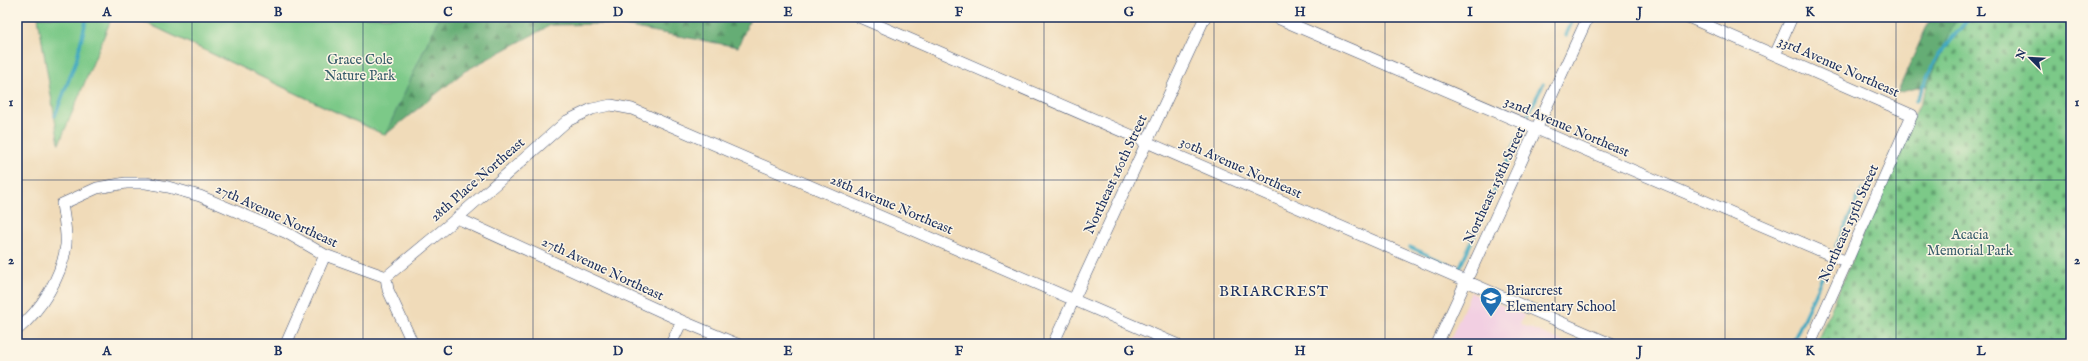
<svg xmlns="http://www.w3.org/2000/svg" width="2088" height="361" viewBox="0 0 2088 361" font-family="'IM FELL English',serif">
  <style>
    .built { fill: #f2cfe2 }
    .forest { fill: url(#forest-firs); stroke: #406e69 }
    .cemetery { fill: url(#cemetery-stones); stroke: #4c7c73 }
    .park { fill: #7cc988; stroke: #4c7c73 }
    .lines { fill: none; stroke-linecap: round; stroke-linejoin: round }
    .stream { stroke: #3fa8c0; stroke-width: 3.5 }
    .minor-casing { stroke: #3b496c; stroke-width: 12 }
    .minor { stroke: #fff; stroke-width: 11 }
    .grid { fill: none; stroke: #1b2f5e; stroke-width: 1; stroke-opacity: 0.55 }
    .labels { text-anchor: middle; stroke-width: 3; stroke-linejoin: round; paint-order: stroke }
    .park-label { font-size: 14px; fill: #385d6b; stroke: #fcf5e5 }
    .street-label { font-size: 14px; fill: #1b2f5e; stroke: #fcf5e5 }
    .poi-label { font-size: 14px; fill: #1b2f5e; stroke: #fcf5e5; text-anchor: start }
    .neighbourhood-label { font-size: 15px; letter-spacing: 1px; fill: #1b2f5e; stroke: #fcf5e5 }
    .neatline { fill: none; stroke: #1b2f5e; stroke-width: 1.5 }
    .grid-label { font-size: 13px; text-anchor: middle; font-weight: bold; fill: #1b2f5e }
  </style>
  <defs>
    <pattern id="forest-firs" width="22" height="20" patternUnits="userSpaceOnUse"><rect width="22" height="20" fill="#65ad74"/><path d="M5 1l3.5 6h-7zM16 11l3.5 6h-7z" fill="#528d62"/></pattern>
    <pattern id="cemetery-stones" width="16" height="16" patternUnits="userSpaceOnUse"><rect width="16" height="16" fill="#7cc988"/><path d="M2 7V4a2 2 0 0 1 4 0v3zM10 15v-3a2 2 0 0 1 4 0v3z" fill="#65a472"/></pattern>
  </defs>
  <rect width="100%" height="100%" fill="#fcf5e5"/>
  <filter id="ink" filterUnits="userSpaceOnUse"><feTurbulence type="fractalNoise" baseFrequency=".025" numOctaves="2"/><feDisplacementMap in="SourceGraphic" scale="8" xChannelSelector="R" yChannelSelector="G"/><feConvolveMatrix kernelMatrix="1 2 1 2 8 2 1 2 1" color-interpolation-filters="sRGB"/></filter>
  <filter id="wash" filterUnits="userSpaceOnUse"><feTurbulence type="fractalNoise" baseFrequency=".012" numOctaves="4" result="noise"/><feDisplacementMap in="SourceGraphic" scale="16" xChannelSelector="R" yChannelSelector="G"/><feGaussianBlur stdDeviation="0.9" result="paint"/><feColorMatrix in="noise" values="0 0 0 0 0 0 0 0 0 0 0 0 0 0 0 0 0 1.4 0 .05"/><feComposite in="paint" operator="in"/></filter>
  <g filter="url(#wash)">
    <rect width="100%" height="100%" fill="#f0dbb9"/>
    <path class="built" d="M1471,292L1524,315L1520,324L1569,344H1448Z"/>
    <path class="forest" d="M134,17H751L738,47L613,24L551,25L465,71L385,135Z
      M1931,17H2017L1989,70L1897,93Z"/>
    <path class="cemetery" d="M1957,17H2071V344H1816Z"/>
    <path class="park" d="M38,17H112L59,144Z
      M134,17H439L385,135Z"/>
    <g class="lines">
      <path class="stream" d="M1566,35L1574,17
        M1916,101L1938,55L1970,17
        M1528,115L1543,84
        M55,116L76,61L87,17
        M1506,164L1518,137
        M1489,203L1499,180
        M1836,246L1862,189
        M1410,247L1459,269L1481,221
        M1792,344L1824,273"/>
    </g>
  </g>
  <g filter="url(#ink)">
    <g class="lines">
      <g class="minor-casing">
        <path id="minor" d="M859,17L1611,344
          M1275,17L1847,262
          M1688,17L1912,115L1810,344
          M1775,55L1792,17
          M457,218L682,321L737,344
          M386,277L457,218L567,121L592,109L611,105L632,109L1176,344
          M386,277L388,290L413,344
          M17,330C41,310 62,277 66,245C67,232 64,217 62,204L97,188L126,183H146L168,187L200,196L287,233L325,255L386,277
          M286,344L325,255
          M671,344L682,321
          M1053,344L1205,17
          M1437,344L1588,17"/>
      </g>
      <use href="#minor" class="minor"/>
    </g>
  </g>
  <path class="grid" d="M192,17V344M363,17V344M533,17V344M703,17V344M874,17V344M1044,17V344M1214,17V344M1385,17V344M1555,17V344M1725,17V344M1896,17V344M17,180H2071"/>
  <defs>
    <g id="school-pin" transform="scale(1.15)"><path d="M0 17L-7.5 6A9.5 9.5 0 1 1 7.5 6Z" fill="#1f6fb2" stroke="#fcf5e5"/><path d="M0-5L7-2L0 1L-7-2ZM-4 1L0 2.5L4 1V4Q0 6-4 4Z" fill="#fff"/></g>
  </defs>
  <g fill-rule="evenodd">
    <use href="#school-pin" x="1491" y="298"/>
  </g>
  <g class="labels">
    <g class="park-label">
      <text x="360" y="64">Grace Cole<tspan x="360" dy="16">Nature Park</tspan></text>
      <text x="1970" y="239">Acacia<tspan x="1970" dy="16">Memorial Park</tspan></text>
    </g>
    <g class="street-label">
      <text transform="translate(1839 66) rotate(24)" y="5">33rd Avenue Northeast</text>
      <text transform="translate(1567 126) rotate(23)" y="5">32nd Avenue Northeast</text>
      <text transform="translate(1241 167) rotate(24)" y="5">30th Avenue Northeast</text>
      <text transform="translate(1115 174) rotate(-65)" y="5">Northeast 160th Street</text>
      <text transform="translate(477 179) rotate(-41)" y="5">28th Place Northeast</text>
      <text transform="translate(1494 185) rotate(-65)" y="5">Northeast 158th Street</text>
      <text transform="translate(892 204) rotate(23)" y="5">28th Avenue Northeast</text>
      <text transform="translate(277 215) rotate(25)" y="5">27th Avenue Northeast</text>
      <text transform="translate(1848 223) rotate(-66)" y="5">Northeast 155th Street</text>
      <text transform="translate(603 268) rotate(25)" y="5">27th Avenue Northeast</text>
    </g>
    <g class="poi-label">
      <text x="1506" y="295">Briarcrest<tspan x="1506" dy="16">Elementary School</tspan></text>
    </g>
    <g class="neighbourhood-label">
      <text x="1274" y="296">BRIARCREST</text>
    </g>
  </g>
  <rect width="2088" height="361" fill="none" stroke="#fcf5e5" stroke-width="44"/>
  <g transform="translate(2030 58) rotate(294)" stroke="#fcf5e5" stroke-width="3" paint-order="stroke">
  <path d="M0-3L7 15L0 10L-7 15Z" fill="#1b2f5e"/>
  <text y="-6" font-size="11" font-weight="bold" text-anchor="middle" fill="#1b2f5e">N</text>
  </g>
  <rect x="22" y="22" width="2044" height="317" class="neatline"/>
  <g class="grid-label">
    <text x="107" y="16">A</text>
    <text x="278" y="16">B</text>
    <text x="448" y="16">C</text>
    <text x="618" y="16">D</text>
    <text x="788" y="16">E</text>
    <text x="959" y="16">F</text>
    <text x="1129" y="16">G</text>
    <text x="1300" y="16">H</text>
    <text x="1470" y="16">I</text>
    <text x="1640" y="16">J</text>
    <text x="1810" y="16">K</text>
    <text x="1981" y="16">L</text>
    <text x="11" y="106">1</text>
    <text x="2077" y="106">1</text>
    <text x="11" y="264">2</text>
    <text x="2077" y="264">2</text>
    <text x="107" y="355">A</text>
    <text x="278" y="355">B</text>
    <text x="448" y="355">C</text>
    <text x="618" y="355">D</text>
    <text x="788" y="355">E</text>
    <text x="959" y="355">F</text>
    <text x="1129" y="355">G</text>
    <text x="1300" y="355">H</text>
    <text x="1470" y="355">I</text>
    <text x="1640" y="355">J</text>
    <text x="1810" y="355">K</text>
    <text x="1981" y="355">L</text>
  </g>
</svg>
